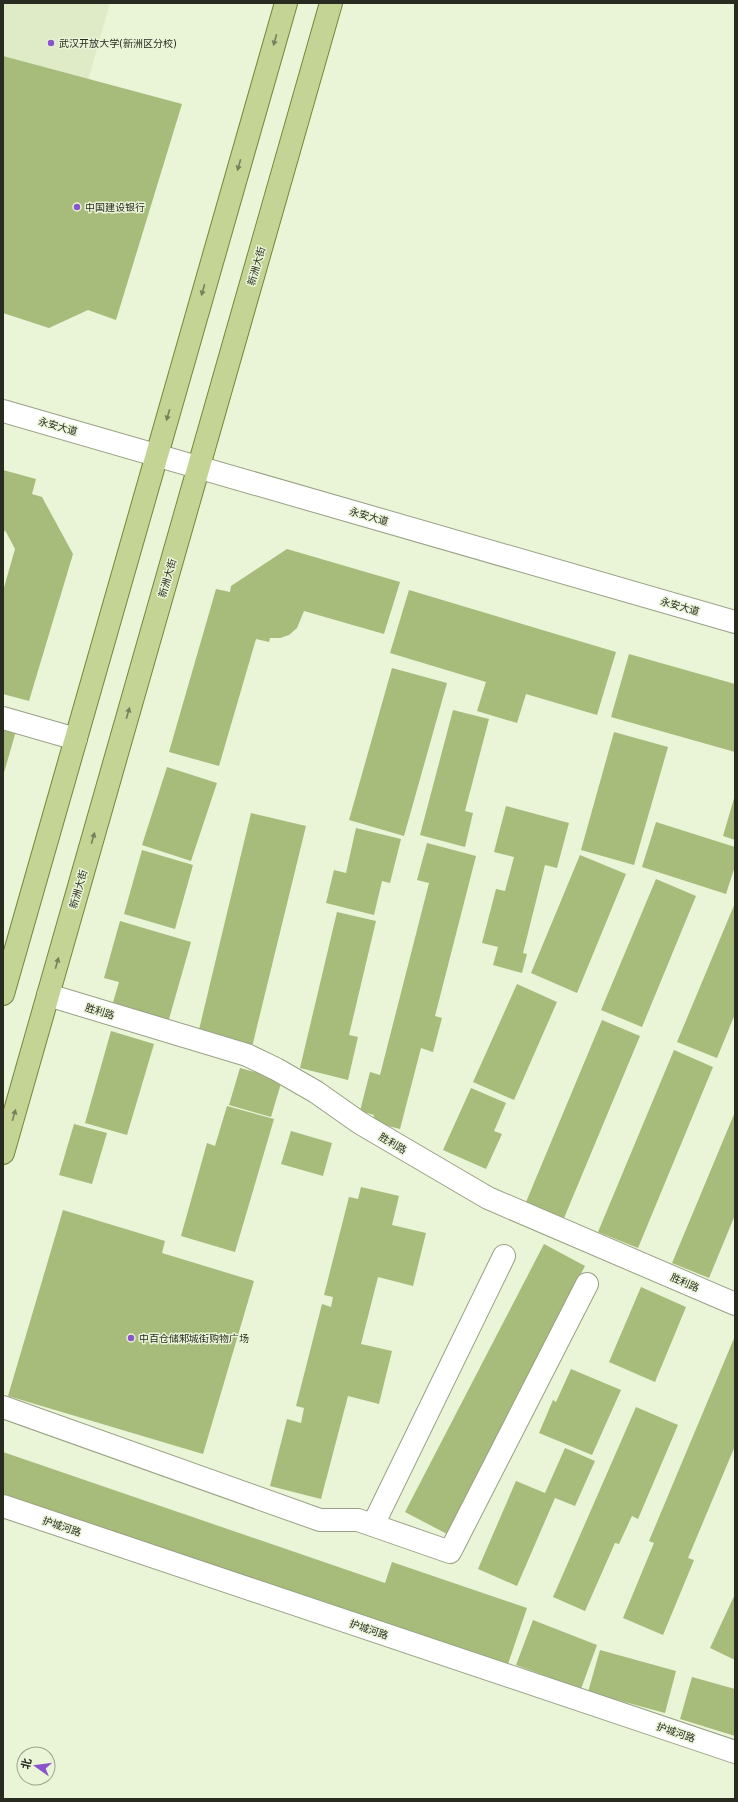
<svg xmlns="http://www.w3.org/2000/svg" width="738" height="1802" viewBox="0 0 738 1802" font-family="'DejaVu Sans','Noto Sans SC',sans-serif">
  <style>
    .built { fill: #dfebc7 }
    .building { fill: #a7bb7b }
    .lines { fill: none; stroke-linecap: round; stroke-linejoin: round }
    .minor-casing { stroke: #98a185; stroke-width: 24 }
    .major-casing { stroke: #73873d; stroke-width: 24 }
    .minor { stroke: #fff; stroke-width: 22 }
    .major { stroke: #c4d494; stroke-width: 22 }
    .oneway { fill: #76805a }
    .poi-dot { fill: #8c54cc; stroke: #eaf4d7; stroke-width: 1.5 }
    .labels { text-anchor: middle; stroke-width: 3; stroke-linejoin: round; paint-order: stroke }
    .poi-label { font-size: 10px; fill: #282b20; stroke: #eaf4d7; text-anchor: start }
    .street-label { font-size: 10px; fill: #282b20; stroke: #eaf4d7 }
  </style>
  <rect width="100%" height="100%" fill="#eaf4d7"/>
  <path class="built" d="M3,3H110L81,105L3,83Z"/>
  <path class="building" d="M3,56L182,104L116,320L88,310L49,328L3,313Z
    M3,470L36,479L32,494L42,497L73,554L29,701L3,694V591L15,549L5,530L3,536Z
    M287,549L400,582L384,634L304,611L297,628L289,635L280,638H270L269,642L256,639L219,766L169,752L216,589L230,592L231,586Z
    M409,590L616,652L597,715L526,694L517,723L477,711L486,682L390,653Z
    M629,654L735,684V752L611,717Z
    M392,668L447,683L404,836L349,820Z
    M453,710L489,719L465,811L473,813L465,847L420,835Z
    M3,727L16,731L3,776Z
    M614,732L668,747L634,865L581,850Z
    M167,767L217,783L191,861L142,845Z
    M735,795V840L723,836Z
    M506,806L569,823L557,868L545,865L523,953L527,954L522,973L493,965L498,947L482,943L496,889L505,891L514,857L494,852Z
    M251,813L306,826L252,1047L198,1034Z
    M656,822L735,847V866L726,894L642,867Z
    M356,828L401,839L390,883L382,881L374,915L326,903L334,870L346,873Z
    M427,843L476,856L435,1016L442,1018L433,1052L421,1048L400,1129L372,1122L374,1115L360,1111L370,1072L380,1075L429,883L417,880Z
    M142,850L193,865L175,929L124,914Z
    M580,855L626,874L577,993L531,973Z
    M656,879L696,896L642,1027L601,1010Z
    M735,903V1014L717,1058L677,1042Z
    M337,912L376,921L349,1035L358,1037L348,1080L300,1068Z
    M120,921L191,942L167,1026L111,1009L119,982L104,978Z
    M517,984L557,1002L514,1100L473,1082Z
    M602,1020L640,1036L564,1218L526,1202Z
    M111,1031L154,1044L127,1135L85,1123Z
    M674,1050L713,1067L638,1248L598,1232Z
    M240,1068L282,1080L271,1117L229,1105Z
    M471,1088L506,1103L494,1131L502,1134L486,1169L443,1150Z
    M227,1106L274,1119L235,1252L181,1236L207,1143L215,1146Z
    M735,1112V1215L709,1278L672,1263Z
    M74,1124L107,1133L92,1184L59,1175Z
    M291,1131L332,1143L323,1176L281,1164Z
    M361,1187L399,1196L392,1225L426,1233L413,1286L378,1277L361,1344L392,1351L379,1404L348,1396L321,1499L270,1486L287,1419L301,1423L304,1408L296,1406L322,1304L331,1307L333,1297L324,1295L349,1197L358,1199Z
    M63,1210L165,1241L162,1253L254,1281L203,1454L8,1396Z
    M544,1244L585,1266L447,1534L405,1512Z
    M641,1287L686,1307L655,1382L609,1362Z
    M735,1336V1446L688,1558L694,1560L663,1635L623,1618L654,1543L649,1541Z
    M571,1369L621,1390L592,1455L539,1433L553,1400L556,1402Z
    M636,1407L678,1425L638,1519L632,1516L619,1544L615,1543L585,1611L553,1597Z
    M565,1448L595,1461L575,1506L555,1498L517,1586L478,1569L516,1481L545,1493Z
    M3,1452L385,1583L392,1562L527,1608L507,1667L3,1494Z
    M735,1594V1660L710,1648Z
    M533,1620L597,1645L581,1689L516,1665Z
    M600,1650L676,1671L665,1713L588,1692Z
    M692,1677L735,1689V1736L680,1719Z"/>
  <g class="lines">
    <g class="minor-casing">
      <path id="minor" d="M3,411L735,622
        M3,718L76,739
        M48,995L247,1055L276,1069L316,1092L360,1123L488,1198L735,1304
        M3,1407L320,1520H358L450,1552L587,1284
        M3,1506L735,1752
        M373,1525L504,1256"/>
    </g>
    <g class="major-casing">
      <path id="major" d="M3,994L286,3
        M3,1153L331,3"/>
    </g>
    <use href="#minor" class="minor"/>
    <use href="#major" class="major"/>
  </g>
  <defs><path id="oneway-solid" d="M-6-.8H1V-3.2L6.5 0L1 3.2V.8H-6Z"/></defs>
  <g class="oneway">
    <use href="#oneway-solid" transform="translate(275 40) rotate(106)"/>
    <use href="#oneway-solid" transform="translate(239 165) rotate(106)"/>
    <use href="#oneway-solid" transform="translate(203 290) rotate(106)"/>
    <use href="#oneway-solid" transform="translate(168 415) rotate(106)"/>
    <use href="#oneway-solid" transform="translate(128 713) rotate(-74)"/>
    <use href="#oneway-solid" transform="translate(93 838) rotate(-74)"/>
    <use href="#oneway-solid" transform="translate(57 963) rotate(-74)"/>
    <use href="#oneway-solid" transform="translate(14 1115) rotate(-74)"/>
  </g>
  <g class="poi-dot">
    <circle cx="51" cy="43" r="4"/>
    <circle cx="77" cy="207" r="4"/>
    <circle cx="131" cy="1338" r="4"/>
  </g>
  <g class="labels">
    <g class="poi-label">
      <text x="59" y="47">武汉开放大学(新洲区分校)</text>
      <text x="85" y="211">中国建设银行</text>
      <text x="139" y="1342">中百仓储邾城街购物广场</text>
    </g>
    <g class="street-label">
      <text transform="translate(256 266) rotate(-74)" y="4">新洲大街</text>
      <text transform="translate(58 426) rotate(16)" y="4">永安大道</text>
      <text transform="translate(369 516) rotate(16)" y="4">永安大道</text>
      <text transform="translate(167 578) rotate(-74)" y="4">新洲大街</text>
      <text transform="translate(680 606) rotate(16)" y="4">永安大道</text>
      <text transform="translate(78 889) rotate(-74)" y="4">新洲大街</text>
      <text transform="translate(100 1011) rotate(17)" y="4">胜利路</text>
      <text transform="translate(393 1143) rotate(31)" y="4">胜利路</text>
      <text transform="translate(685 1282) rotate(23)" y="4">胜利路</text>
      <text transform="translate(62 1526) rotate(19)" y="4">护城河路</text>
      <text transform="translate(369 1629) rotate(19)" y="4">护城河路</text>
      <text transform="translate(676 1732) rotate(19)" y="4">护城河路</text>
    </g>
  </g>
  <rect width="738" height="1802" fill="none" stroke="#282b20" stroke-width="8"/>
  <g transform="translate(36 1766) rotate(284)"><circle r="19" fill="#eaf4d7" stroke="#9ca48e"/>
  <path d="M0-3L7 15L0 10L-7 15Z" fill="#8c54cc"/>
  <text y="-6" font-size="11" font-weight="bold" text-anchor="middle" fill="#282b20">北</text>
  </g>
</svg>
